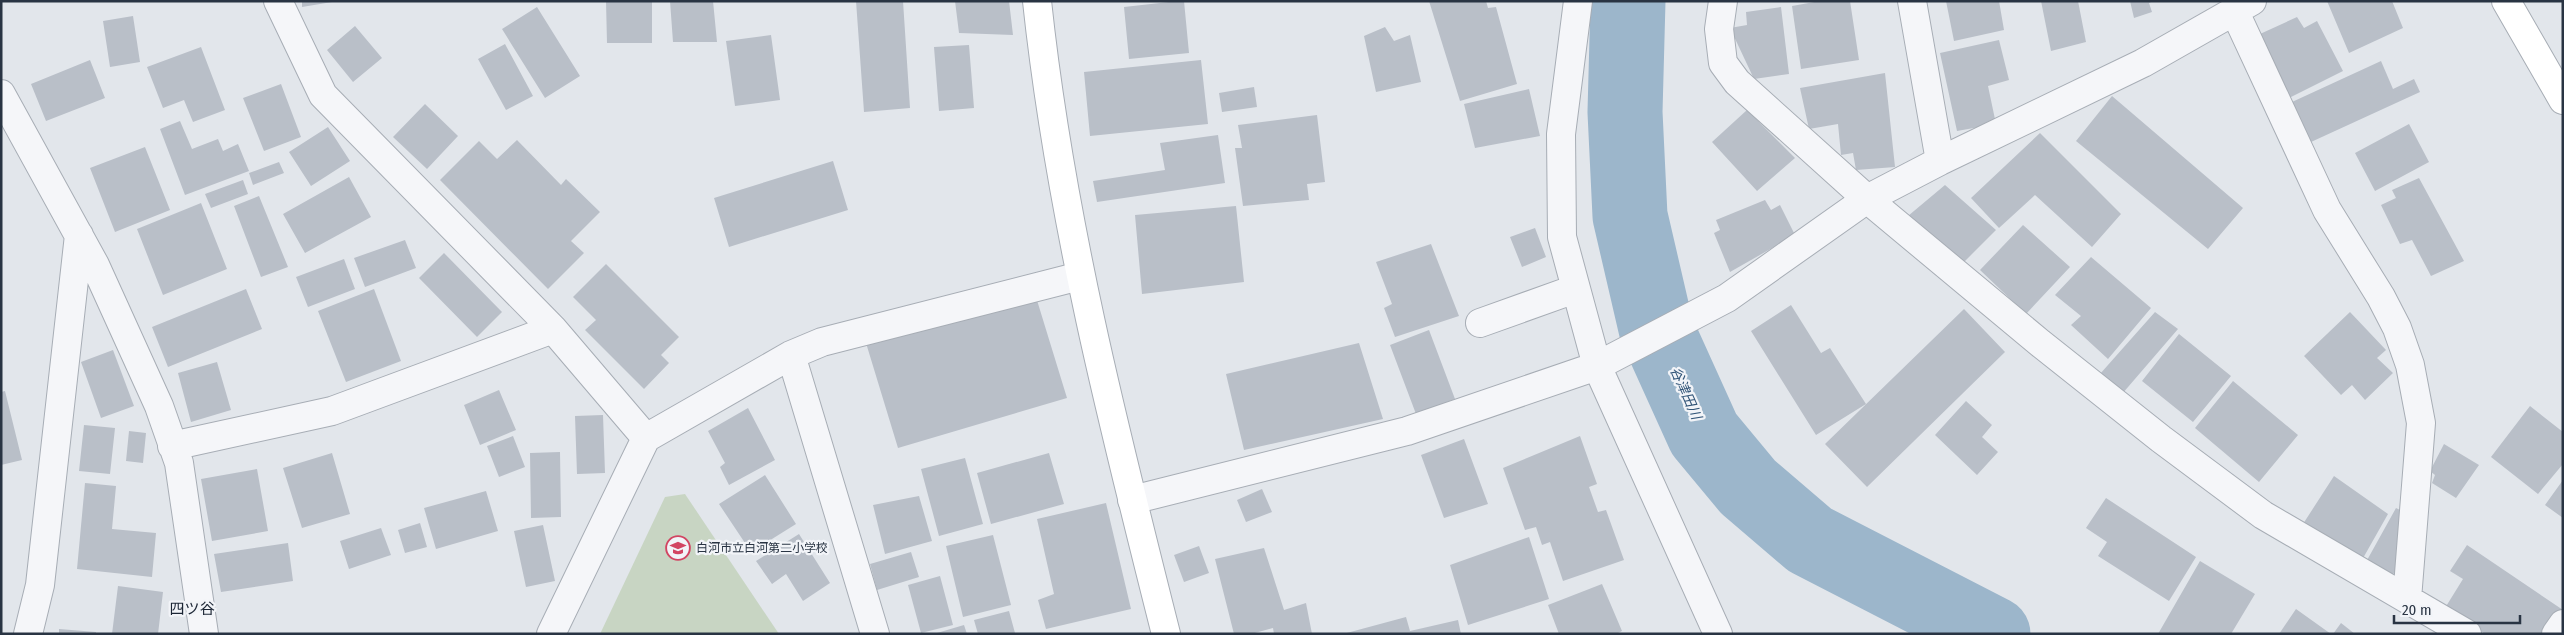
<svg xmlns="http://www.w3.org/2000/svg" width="2564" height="635" viewBox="0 0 2564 635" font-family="'Fira Sans Condensed','Noto Sans JP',sans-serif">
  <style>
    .green { fill: #c8d5c3 }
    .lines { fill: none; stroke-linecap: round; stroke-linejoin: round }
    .river { stroke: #9cb6cb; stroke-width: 75 }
    .building { fill: #b9bfc8 }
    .street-casing { stroke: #a7adb5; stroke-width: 30 }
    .secondary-casing { stroke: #a7adb5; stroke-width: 30 }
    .street { stroke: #f5f6f9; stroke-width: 28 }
    .secondary { stroke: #fff; stroke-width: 28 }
    .labels { text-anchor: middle; stroke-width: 4.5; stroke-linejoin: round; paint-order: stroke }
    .poi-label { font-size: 12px; fill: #293443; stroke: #f2f4f8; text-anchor: start }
    .water-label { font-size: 14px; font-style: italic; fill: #325578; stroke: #f2f4f8 }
    .quarter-label { font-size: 15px; fill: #1b2534; stroke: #f2f4f8 }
  </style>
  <rect width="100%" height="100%" fill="#e2e6eb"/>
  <path class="green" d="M685,494L779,634H600L665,497Z"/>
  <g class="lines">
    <path class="river" d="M1628,1L1625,112L1630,216L1656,328L1704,434L1748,487L1810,540L1993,634"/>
  </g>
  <path class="building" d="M302,1H332V2L302,7Z
    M606,1H652V43H607Z
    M670,1H713L717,42H673Z
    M856,1H903L910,108L864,112Z
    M955,1H1009L1013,35L959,33Z
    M1178,1H1184L1189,53L1129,59L1124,7Z
    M1429,1H1486L1488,8L1496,7L1517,84L1460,101Z
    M1820,1H1850L1859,60L1801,69L1792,6Z
    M1946,1H1999L2004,30L1954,41Z
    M2041,1H2078L2086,42L2051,51Z
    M2130,1H2153L2149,3L2152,12L2134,18Z
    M2327,1H2392L2403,28L2349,53Z
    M537,7L580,76L545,98L502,29Z
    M1781,7L1789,74L1754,79L1730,28L1747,25L1746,12Z
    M133,16L140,62L110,67L103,21Z
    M2297,17L2304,28L2317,21L2343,71L2289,98L2260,34Z
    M355,26L382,58L353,82L327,50Z
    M1385,27L1394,41L1410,35L1421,82L1376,92L1364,36Z
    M771,35L780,100L735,106L726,41Z
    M1999,40L2009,80L1988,86L1996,124L1957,131L1940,53Z
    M505,44L533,96L506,110L478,59Z
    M969,45L974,108L939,111L934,47Z
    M201,47L225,110L193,122L184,100L163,108L147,67Z
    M90,60L105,98L46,121L31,84Z
    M1201,60L1208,124L1090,136L1084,72Z
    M2381,61L2393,89L2414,79L2420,92L2311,142L2292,102Z
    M1885,73L1895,167L1856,170L1853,153L1841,155L1838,124L1809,129L1800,88Z
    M281,84L301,137L264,151L243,98Z
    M1254,87L1257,107L1222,112L1219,93Z
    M1529,89L1540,136L1475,148L1464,104Z
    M2112,96L2243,208L2208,249L2076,141Z
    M425,104L458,136L427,169L393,137Z
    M1747,110L1795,158L1757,191L1712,142Z
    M1317,115L1325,182L1307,184L1309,200L1243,206L1235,148H1242L1238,125Z
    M180,121L192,149L218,139L223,151L238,144L249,171L185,195L160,129Z
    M2409,124L2429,162L2375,191L2355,153Z
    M328,127L350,161L311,186L289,152Z
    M2040,133L2121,214L2092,247L2035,195L1999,228L1971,198Z
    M1218,135L1225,183L1097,202L1093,181L1165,170L1160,143Z
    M517,140L561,185L566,179L600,212L571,241L584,253L548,289L440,180L479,141L497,159Z
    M145,147L170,210L115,232L90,168Z
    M833,161L848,210L729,247L714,198Z
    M279,162L284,173L253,185L249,173Z
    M349,177L371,217L305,253L283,214Z
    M2419,178L2464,261L2431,276L2412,240L2400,244L2381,205L2396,198L2392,190Z
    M243,180L248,194L211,208L205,194Z
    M1945,185L1996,230L1962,264L1908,216Z
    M259,196L288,267L261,277L234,206Z
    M1765,200L1771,210L1780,205L1795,235L1730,272L1714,233L1720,230L1716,220Z
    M201,203L227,269L163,295L137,229Z
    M1236,206L1244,282L1142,294L1135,215Z
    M2023,225L2070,267L2026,314L1980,270Z
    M1535,228L1546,257L1522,267L1510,237Z
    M405,240L416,268L365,287L354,258Z
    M1431,244L1459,316L1395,337L1384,308L1392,304L1376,262Z
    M444,253L502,312L477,337L419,278Z
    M2091,257L2151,308L2108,359L2071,325L2081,316L2055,295Z
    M344,259L355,289L308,307L296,277Z
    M606,264L679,337L661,355L669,363L644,389L585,330L596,320L573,297Z
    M246,289L262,329L168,367L152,327Z
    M374,289L401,361L346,382L318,311Z
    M1036,297L1067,398L898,448L866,343Z
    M1791,305L1821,353L1830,348L1866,404L1816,435L1751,331Z
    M1964,309L2005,352L1867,487L1825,444Z
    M2155,312L2178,329L2122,394L2100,374Z
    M2350,312L2386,350L2377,358L2393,373L2365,400L2352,385L2341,395L2304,356Z
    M1429,330L1455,399L1416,414L1390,345Z
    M2179,334L2231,376L2193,422L2142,381Z
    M1359,343L1383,419L1244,450L1226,374Z
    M113,350L134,406L101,418L81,362Z
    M217,362L231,410L191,422L178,373Z
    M2233,381L2298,435L2259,482L2195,428Z
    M499,390L516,430L480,445L464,405Z
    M5,391L22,460L1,465V392Z
    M1966,401L1992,425L1982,437L1998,452L1977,475L1935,435Z
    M2530,406L2563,432V464L2538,494L2491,457Z
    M748,408L775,460L729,485L720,467L725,463L708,431Z
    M603,415L605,473L577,474L575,416Z
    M84,425L115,428L110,474L79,471Z
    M129,431L146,433L143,463L126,461Z
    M513,436L525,467L499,477L487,446Z
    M1580,436L1597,484L1589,487L1598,512L1606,510L1624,560L1563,581L1550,542L1542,545L1536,527L1525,530L1503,468Z
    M1464,439L1488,504L1444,518L1421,455Z
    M2444,444L2479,465L2456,498L2432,483L2435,475L2430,471Z
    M560,452L561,517L531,518L530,453Z
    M332,453L350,514L302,528L283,468Z
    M1049,453L1064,504L991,524L977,473Z
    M965,458L983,524L939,536L921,469Z
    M257,469L268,531L212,541L201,479Z
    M765,475L796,524L751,552L719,504Z
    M2334,476L2388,514L2362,560L2303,524Z
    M2563,480V518L2545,505Z
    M85,483L116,486L112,529L156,533L152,577L77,569Z
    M1262,489L1272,512L1246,522L1237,500Z
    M486,491L498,531L436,549L424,508Z
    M919,496L932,541L885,554L873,505Z
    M2106,498L2196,557L2169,601L2098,556L2107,542L2086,528Z
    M1106,503L1131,609L1046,629L1038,600L1054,594L1037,519Z
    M2396,508L2400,510L2399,567L2390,578L2366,562Z
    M420,523L427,547L405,553L398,530Z
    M543,525L555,581L526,587L514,531Z
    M381,528L391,555L349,569L340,541Z
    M799,534L830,583L803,601L786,574L772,584L756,561Z
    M993,535L1011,605L963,617L946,546Z
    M1529,537L1549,599L1468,625L1450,565Z
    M288,543L293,581L221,592L214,554Z
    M2467,545L2563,610V615L2549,634H2485L2445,608L2463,579L2450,571Z
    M1199,546L1209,573L1184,582L1174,555Z
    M1264,548L1284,610L1306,603L1312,634H1274L1273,628L1251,634H1234L1215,559Z
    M911,552L919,577L877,590L870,564Z
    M2200,561L2255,594L2231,634H2158Z
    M940,576L953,625L921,633L908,585Z
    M1602,584L1622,631L1616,634H1559L1548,605Z
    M118,586L163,592L158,634H112Z
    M2296,609L2331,634H2279Z
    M1009,611L1015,633L978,634L974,620Z
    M1406,617L1410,631L1458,620L1461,634H1343Z
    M2341,623L2355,634H2333Z
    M964,625L967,634H937V633Z
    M59,629L96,632V634H59Z"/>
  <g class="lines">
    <g class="street-casing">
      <path id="street" d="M278,1L323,95L553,329L646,438
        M1578,1L1561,134L1562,237L1597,366L1718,634
        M1723,1L1719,29L1723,63L1737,82L1867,199L2040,343L2161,439L2263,515L2467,634
        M1912,1L1940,161
        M2234,10L2327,210L2381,297L2397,328L2410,365L2421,423L2407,599
        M1,94L95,265L159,406L179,463L204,634
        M1480,323L1575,289
        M791,355L875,634
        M172,446L332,411L553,329
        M1132,500L1407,431L1597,366L1727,298L1867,199L1940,161L2143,63L2252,1
        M28,634L40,585L79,235
        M551,634L646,438L791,355L822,342L1080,276
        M2556,634L2563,624"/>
    </g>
    <g class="secondary-casing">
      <path id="secondary" d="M1037,1C1060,216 1113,425 1166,634
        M2506,1L2563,100"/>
    </g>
    <use href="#street" class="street"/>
    <use href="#secondary" class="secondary"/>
  </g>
  <defs>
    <g id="school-ring" transform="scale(1.25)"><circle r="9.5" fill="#f2f4f8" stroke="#d24562" stroke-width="1.5"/><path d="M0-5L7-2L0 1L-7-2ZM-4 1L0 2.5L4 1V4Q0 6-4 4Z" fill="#d24562"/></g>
  </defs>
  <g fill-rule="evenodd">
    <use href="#school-ring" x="678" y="548"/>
  </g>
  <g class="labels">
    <g class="poi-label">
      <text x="696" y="552">白河市立白河第二小学校</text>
    </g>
    <g class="water-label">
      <text transform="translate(1686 393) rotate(66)" y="5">谷津田川</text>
    </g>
    <g class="quarter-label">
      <text x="192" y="614">四ツ谷</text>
    </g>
  </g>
  <rect width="2564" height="635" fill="none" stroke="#293443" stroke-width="5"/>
  <path d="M2394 615v8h126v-8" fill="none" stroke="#293443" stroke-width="2.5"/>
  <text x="2402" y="615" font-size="15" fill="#293443" stroke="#f2f4f8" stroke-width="4" paint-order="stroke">20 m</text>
</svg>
